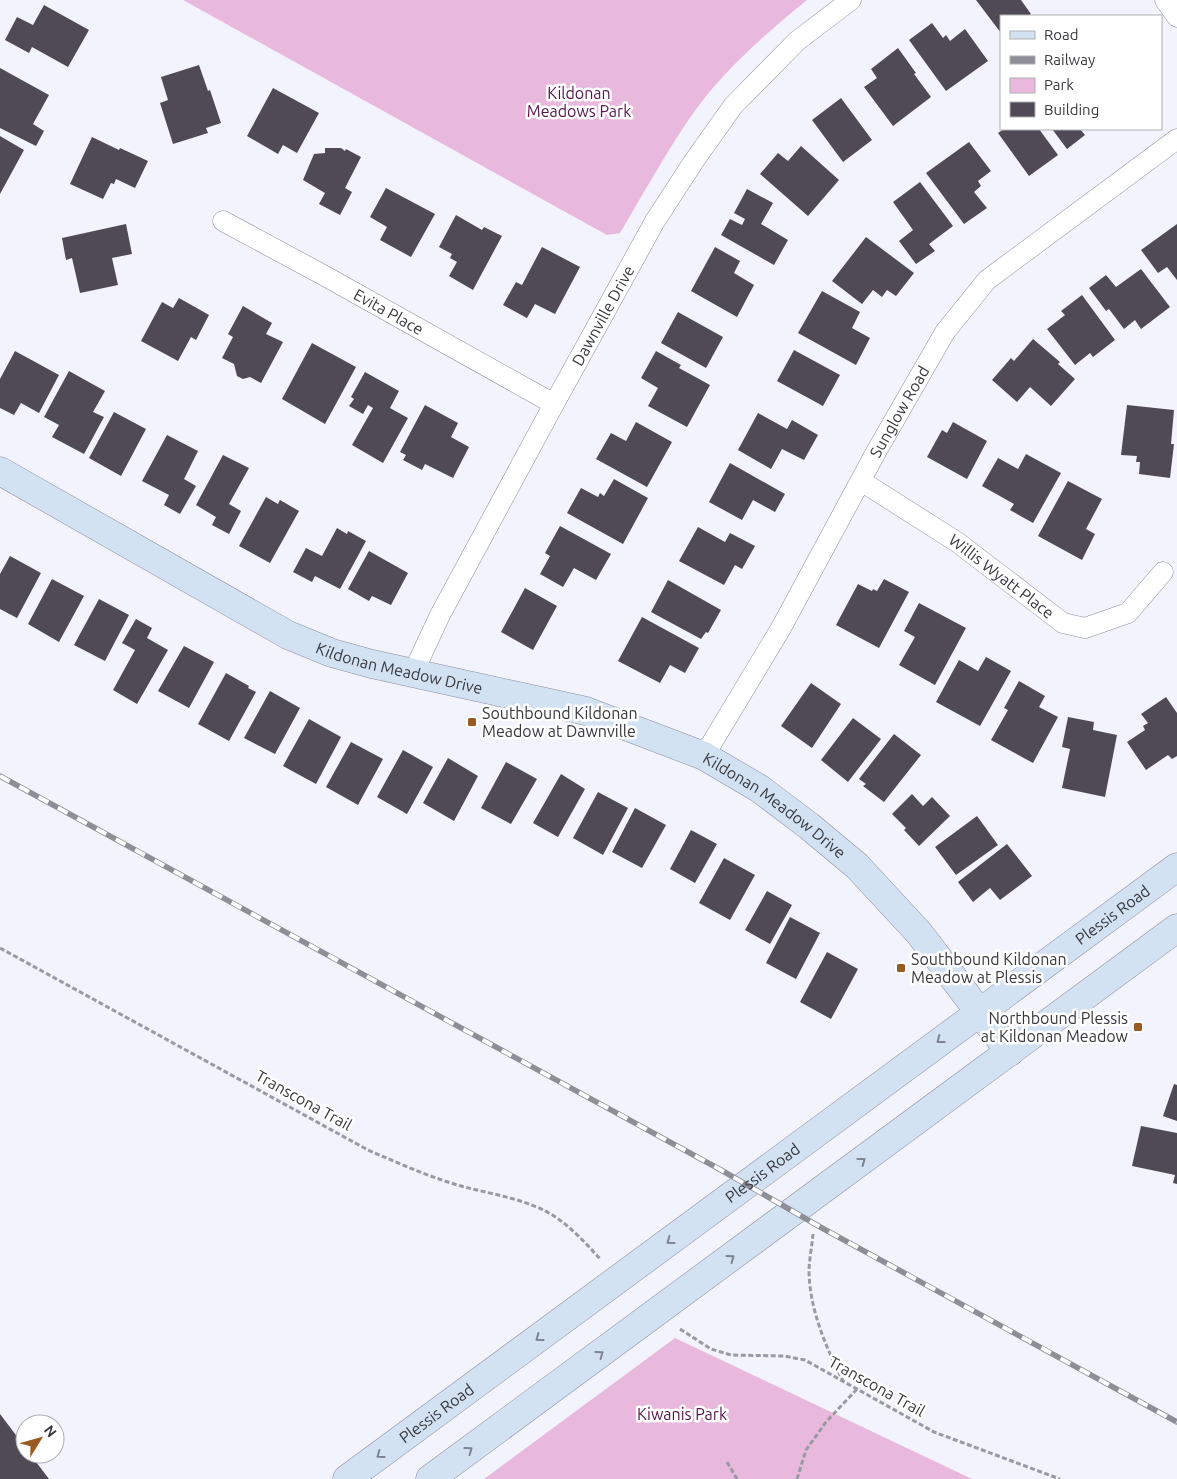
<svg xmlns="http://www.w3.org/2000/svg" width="1177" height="1479" viewBox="0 0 1177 1479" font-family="Ubuntu,sans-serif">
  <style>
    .green { fill: #e9b8dd }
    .building { fill: #4f4a56 }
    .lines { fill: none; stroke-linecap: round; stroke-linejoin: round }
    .street-casing { stroke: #8b8e9c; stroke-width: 21 }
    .secondary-casing { stroke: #8b8e9c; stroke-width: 29 }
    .path { stroke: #999aa2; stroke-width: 3; stroke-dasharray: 5 2.5; stroke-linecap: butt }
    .street { stroke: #fff; stroke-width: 20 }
    .secondary { stroke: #d2e2f3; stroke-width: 28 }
    .rail-casing { stroke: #8e8e96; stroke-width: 5.5 }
    .rail { stroke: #fff; stroke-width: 4; stroke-dasharray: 11; stroke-linecap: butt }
    .oneway { stroke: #7d848f }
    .poi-dot { fill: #995b21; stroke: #fff; stroke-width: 2 }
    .labels { text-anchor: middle; stroke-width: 5; stroke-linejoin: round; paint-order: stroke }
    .park-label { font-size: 16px; fill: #55154b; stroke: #fff }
    .street-label { font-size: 16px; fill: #38383e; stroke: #fff }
    .poi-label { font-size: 16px; fill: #38383e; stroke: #fff; text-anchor: start }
  </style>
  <rect width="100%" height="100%" fill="#f2f3fd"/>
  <path class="green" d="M183,0H807C763,36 719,74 687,122C663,158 642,196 620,233L607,235Z
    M675,1338L972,1479H484Z"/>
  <path class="building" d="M976,0H1021L1031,14L1028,16H1001V33Z
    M44,5L89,30L68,67L32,47L29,53L5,40L17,17L33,25Z
    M932,23L943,38L946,35L950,41L965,29L988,61L946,91L909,40Z
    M898,48L916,73L914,74L931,97L893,126L864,87L877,78L871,69Z
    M199,65L208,91L210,90L221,123L206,128L208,133L173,144L160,103L168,100L161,77Z
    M0,68L49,95L33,124L44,131L36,146L0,128Z
    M273,88L319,113L297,153L283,145L278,154L247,136Z
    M841,98L872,140L843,162L812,120Z
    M1004,129H1039L1058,155L1029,176L998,133Z
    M1052,129H1080L1085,135L1067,149Z
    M0,136L24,150L0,194Z
    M92,137L119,150L120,148L148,161L135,188L116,179L114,184L111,183L103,199L70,184Z
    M969,142L991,171L978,181L981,186L974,192L987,208L964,224L926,173Z
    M801,146L839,180L808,216L760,174L778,153L788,161Z
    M325,148H341L345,151L346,149L361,157L345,188L352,192L340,215L319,204L325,193L303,180L314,154L325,153Z
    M920,182L953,226L929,244L935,251L916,264L899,241L913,230L893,202Z
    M386,188L435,214L411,257L380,240L387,227L370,217Z
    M747,189L773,203L761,224L788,240L774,265L721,235L730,219L742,225L745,219L734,213Z
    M456,215L482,230L484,227L502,236L473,290L449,276L457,262L450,258L452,254L439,247Z
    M126,224L132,254L112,258L118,285L80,293L72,258L66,260L62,238Z
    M1177,224V280L1167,267L1158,273L1141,250Z
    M866,237L914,273L896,296L887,290L882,297L873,290L862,304L832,281Z
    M542,247L580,267L555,314L535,304L527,318L503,305L516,282L522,285Z
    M715,247L740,261L734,273L754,285L737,317L691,291Z
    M1141,269L1170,307L1141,329L1135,320L1124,329L1109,309L1106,311L1089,288L1106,275L1116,287Z
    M822,291L860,312L852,328L870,338L856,365L798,333Z
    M1082,295L1115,340L1093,357L1090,353L1075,365L1047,329L1065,315L1061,311Z
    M179,298L209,315L196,340L191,337L178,361L141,341L162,302L173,308Z
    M243,306L272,323L266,334L283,342L261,383L250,377L243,379L237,376L234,364L222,358L233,337L228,334Z
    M678,312L723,337L706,368L661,343Z
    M1033,339L1060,362L1058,364L1075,379L1051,406L1030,387L1017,402L992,380L1011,358L1014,361Z
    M312,343L356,367L325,424L282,399Z
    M794,350L840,375L823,406L777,381Z
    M15,351L59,375L39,413L21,403L14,415L0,408V379Z
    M656,351L681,365L679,368L710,385L687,427L648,406L658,388L641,378Z
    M69,371L105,391L93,412L104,417L84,454L52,437L59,425L44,417Z
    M365,372L399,391L390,408L408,418L383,463L352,445L373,408L368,405L363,414L349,406L354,399L351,397Z
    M425,405L458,423L451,437L469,447L453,478L425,464L422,470L403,460L406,455L400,452Z
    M1127,405L1174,410L1171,444H1174L1170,478L1139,474L1140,462H1136L1137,456L1121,455Z
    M114,412L146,429L121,476L89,458Z
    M758,413L787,429L792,420L818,435L804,460L782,449L771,469L738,450Z
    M636,422L672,442L647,487L596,459L611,433L626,441Z
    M953,422L987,441L967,479L927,457L942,430L947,433Z
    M167,435L198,451L184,479L196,486L180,514L164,505L169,495L142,481Z
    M1026,454L1061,473L1033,523L1010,510L1014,504L982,486L998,458L1018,469Z
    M223,455L249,468L229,504L241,511L229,534L212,525L216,517L196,505Z
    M730,463L785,494L775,512L753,500L742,520L709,502Z
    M614,479L648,498L623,544L567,513L581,488L598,497L600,493L604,496Z
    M1068,481L1102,499L1086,529L1095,534L1082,560L1038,536Z
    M266,497L278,504L280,500L299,511L270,563L239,546Z
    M560,526L611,554L596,580L574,568L563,587L540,574L550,556L545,553Z
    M698,527L725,542L730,533L755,546L742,569L735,565L724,585L679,561Z
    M337,528L347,534L348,531L366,541L340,589L315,576L312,582L293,572L306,548L322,556Z
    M369,551L408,573L391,605L372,596L369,601L348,589Z
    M10,556L41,573L17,618L0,609V574Z
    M52,579L84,596L59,642L28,624Z
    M884,579L909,592L879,648L836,625L858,584L872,591L873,589L877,591Z
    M668,580L721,610L708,633L706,632L701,639L651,612Z
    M525,588L557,606L533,650L501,632Z
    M99,599L129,615L105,661L74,645Z
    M919,603L966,628L935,685L899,665L915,637L904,631Z
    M642,617L699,648L685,673L670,665L660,683L618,661Z
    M136,619L152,628L147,638L168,650L137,704L113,690L135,650L122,643Z
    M184,646L214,662L189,708L158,691Z
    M986,657L1011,671L980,726L936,702L959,660L978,671Z
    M226,673L249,686L248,688L256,692L229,741L198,724Z
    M1019,681L1045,696L1039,707L1058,717L1033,763L991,740L1008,710L1004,708Z
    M811,683L841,704L812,748L781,726Z
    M270,691L300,708L275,754L244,738Z
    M1166,697L1177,713V756L1172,759L1168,755L1146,770L1127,742L1145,730L1143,726L1148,723L1141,714Z
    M1068,717L1094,722L1093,730L1117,735L1105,797L1062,788L1070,749L1062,747Z
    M853,718L881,739L848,782L821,760Z
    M309,719L341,737L316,784L283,766Z
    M894,734L921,755L884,802L863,786L866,784L859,779Z
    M351,742L383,759L358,805L326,787Z
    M403,750L433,767L407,814L377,797Z
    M448,758L478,776L454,821L423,803Z
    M506,762L537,779L511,824L481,808Z
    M561,774L585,789L558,837L533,823Z
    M598,792L628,808L603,855L573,838Z
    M912,794L923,806L932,797L950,816L919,846L904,830L906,828L892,814Z
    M635,808L666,825L642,868L612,852Z
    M977,816L998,845L956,875L935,847Z
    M691,830L717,844L695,883L670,869Z
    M1007,844L1032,876L1000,900L990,888L973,902L958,882Z
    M724,858L755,875L730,920L699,903Z
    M767,891L792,905L770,944L745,930Z
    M790,917L820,933L796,979L766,963Z
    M827,952L858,969L831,1019L800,1002Z
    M1174,1084L1177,1085V1121L1163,1116Z
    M1141,1126L1177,1133V1184L1173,1183L1175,1175L1132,1166Z
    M0,1414L25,1447V1454H30L49,1479H0Z"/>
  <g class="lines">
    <g class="street-casing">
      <g id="street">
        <path d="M1165,0L1177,17"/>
        <path id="s1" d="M223,221L325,276L554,404"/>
        <path id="s2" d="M861,481L957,542L1063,623L1085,628L1128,613L1163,572"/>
        <path id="s3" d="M413,673L440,615L554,404L655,221L694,161L733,106L797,41L851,0"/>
        <path id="s4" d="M704,756L781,628L876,452L945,332L987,280L1177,139"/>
      </g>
    </g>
    <g class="secondary-casing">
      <g id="secondary">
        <path id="s5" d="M0,471L288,635L332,653L372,664L586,711L704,756L760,789L809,826L857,866L919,933L1010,1052"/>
        <path id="s6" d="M347,1479L1177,867"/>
        <path d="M430,1479L1177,928"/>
      </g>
    </g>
    <path class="path" d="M0,948L368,1150C398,1163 429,1177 461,1186C490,1194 522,1198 549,1213C567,1223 586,1243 600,1259
      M813,1234C812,1246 809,1260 809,1272C810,1311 826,1347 843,1381
      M680,1329L711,1349L731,1355L784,1356L805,1360L934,1432L1060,1479
      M727,1462L737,1479
      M797,1479L806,1450L826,1422L857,1389"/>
    <use href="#street" class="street"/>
    <use href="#secondary" class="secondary"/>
    <g class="rail-casing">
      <path id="rail" d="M0,776L721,1170L822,1228L1177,1422"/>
    </g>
    <use href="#rail" class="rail"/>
  </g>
  <defs><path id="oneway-chevron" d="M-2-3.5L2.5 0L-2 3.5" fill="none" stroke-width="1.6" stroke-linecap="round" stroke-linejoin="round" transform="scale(1.25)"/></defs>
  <g class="oneway">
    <use href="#oneway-chevron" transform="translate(940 1040) rotate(143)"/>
    <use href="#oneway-chevron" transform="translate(862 1161) rotate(-37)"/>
    <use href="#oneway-chevron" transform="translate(670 1241) rotate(144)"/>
    <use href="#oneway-chevron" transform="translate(731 1258) rotate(-36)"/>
    <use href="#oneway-chevron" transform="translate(539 1338) rotate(144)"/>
    <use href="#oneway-chevron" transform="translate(600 1354) rotate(-36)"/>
    <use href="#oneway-chevron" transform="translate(469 1450) rotate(-36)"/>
    <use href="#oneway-chevron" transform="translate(380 1455) rotate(144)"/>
  </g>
  <g class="poi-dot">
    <rect x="467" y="717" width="10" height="10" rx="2.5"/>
    <rect x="896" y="963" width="10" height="10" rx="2.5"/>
    <rect x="1133" y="1022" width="10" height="10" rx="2.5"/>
  </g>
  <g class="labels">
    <g class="park-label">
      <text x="579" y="99">Kildonan<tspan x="579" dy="18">Meadows Park</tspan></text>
      <text x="682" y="1420">Kiwanis Park</text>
    </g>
    <g class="street-label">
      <text dy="6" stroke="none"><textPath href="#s1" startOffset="189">Evita Place</textPath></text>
      <text dy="6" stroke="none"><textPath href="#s3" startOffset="405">Dawnville Drive</textPath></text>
      <text dy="6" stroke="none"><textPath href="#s4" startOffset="396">Sunglow Road</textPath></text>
      <text dy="6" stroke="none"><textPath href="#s2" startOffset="170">Willis Wyatt Place</textPath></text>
      <text dy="6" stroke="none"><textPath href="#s5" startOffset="448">Kildonan Meadow Drive</textPath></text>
      <text dy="6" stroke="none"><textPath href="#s5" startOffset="852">Kildonan Meadow Drive</textPath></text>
      <text dy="6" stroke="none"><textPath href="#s6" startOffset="951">Plessis Road</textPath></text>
      <text transform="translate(304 1100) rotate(29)" y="6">Transcona Trail</text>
      <text dy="6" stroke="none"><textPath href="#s6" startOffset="516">Plessis Road</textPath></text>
      <text transform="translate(877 1386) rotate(29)" y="6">Transcona Trail</text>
      <text dy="6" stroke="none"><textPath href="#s6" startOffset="111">Plessis Road</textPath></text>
    </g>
    <g class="poi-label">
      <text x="482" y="719">Southbound Kildonan<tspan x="482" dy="18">Meadow at Dawnville</tspan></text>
      <text x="911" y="965">Southbound Kildonan<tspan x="911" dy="18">Meadow at Plessis</tspan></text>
      <text x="1128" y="1024" text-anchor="end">Northbound Plessis<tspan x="1128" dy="18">at Kildonan Meadow</tspan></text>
    </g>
  </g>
  <rect x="1000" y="15" width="162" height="115" fill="#ffffff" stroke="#afafb2"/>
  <rect x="1010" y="31" width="25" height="8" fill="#d2e2f3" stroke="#afafb2"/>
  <text x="1044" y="40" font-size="15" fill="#38383e">Road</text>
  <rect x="1010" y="56" width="25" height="8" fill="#8e8e96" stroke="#afafb2"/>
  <text x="1044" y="65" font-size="15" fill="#38383e">Railway</text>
  <rect x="1010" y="78" width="25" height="15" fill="#e9b8dd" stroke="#afafb2"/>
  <text x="1044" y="90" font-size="15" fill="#38383e">Park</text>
  <rect x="1010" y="102" width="25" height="15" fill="#4f4a56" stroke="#afafb2"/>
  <text x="1044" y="115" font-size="15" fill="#38383e">Building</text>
  <g transform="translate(40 1439) rotate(53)"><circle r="24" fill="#ffffff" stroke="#afafb2"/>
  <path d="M0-4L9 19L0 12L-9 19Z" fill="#995b21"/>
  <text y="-8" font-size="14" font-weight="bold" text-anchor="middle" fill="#38383e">N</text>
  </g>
</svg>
